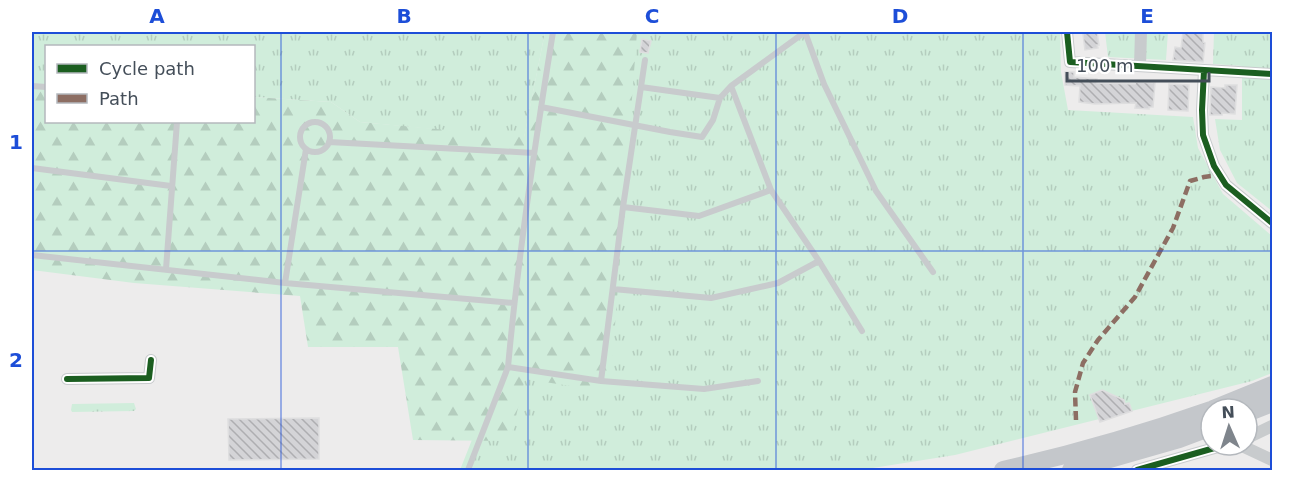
<svg xmlns="http://www.w3.org/2000/svg" width="1304" height="502" viewBox="0 0 1304 502" font-family="'DejaVu Sans',sans-serif">
  <style>
    .grass { fill: url(#grass-tufts) }
    .forest { fill: url(#forest-firs) }
    .building { fill: url(#building-back-hatch); stroke: #dededf; stroke-width: 1.5 }
    .lines { fill: none; stroke-linecap: round; stroke-linejoin: round }
    .lane { stroke: #c8cbcd; stroke-width: 6 }
    .street { stroke: #c8cbcd; stroke-width: 12 }
    .primary { stroke: #c4c7cb; stroke-width: 18 }
    .quiet { stroke: #8d6e63; stroke-width: 4.5; stroke-dasharray: 9 4.5; stroke-linecap: butt }
    .cycleway-casing { stroke: #fff; stroke-width: 10 }
    .cycleway { stroke: #1b5e20; stroke-width: 6 }
    .grid { fill: none; stroke: #1d4ed8; stroke-width: 1.5; stroke-opacity: 0.55 }
    .neatline { fill: none; stroke: #1d4ed8; stroke-width: 2 }
    .grid-label { font-size: 20px; text-anchor: middle; font-weight: bold; fill: #1d4ed8 }
  </style>
  <defs>
    <pattern id="grass-tufts" width="24" height="20" patternUnits="userSpaceOnUse" patternTransform="scale(1.5)"><rect width="24" height="20" fill="#d0eddb"/><path d="M3 7l-1-3M5 7V3M7 7l1-3M15 17l-1-3M17 17v-4M19 17l1-3" fill="none" stroke="#b4cdbe"/></pattern>
    <pattern id="forest-firs" width="22" height="20" patternUnits="userSpaceOnUse" patternTransform="scale(1.5)"><rect width="22" height="20" fill="#d0eddb"/><path d="M5 1l3.5 6h-7zM16 11l3.5 6h-7z" fill="#b4cdbe"/></pattern>
    <pattern id="building-back-hatch" width="6" height="6" patternUnits="userSpaceOnUse" patternTransform="scale(1.5)"><rect width="6" height="6" fill="#d4d4d7"/><path d="M-1 5l2 2M0 0l6 6M5-1l2 2" fill="none" stroke="#aeaeb1"/></pattern>
  </defs>
  <rect width="100%" height="100%" fill="#edecec"/>
  <path class="grass" d="M32,32H545L524,138L360,122L331,102L254,97V46H46V85L32,84Z
    M633,32H1060L1061,72L1068,110L1193,117L1198,148L1223,194L1272,236V373L1252,381L955,455L860,470H460Z
    M1105,32H1168L1166,60L1108,57Z
    M1214,32H1240L1241,34L1272,32V211L1237,183L1220,150L1215,119L1242,120V66L1213,64Z
    M134,403L136,409L134,411L72,412L71,410L72,404Z"/>
  <path class="forest" d="M545,32H637L610,392L525,379L510,441L413,440L398,347H308L300,296L134,283L32,270V84L46,85V122H254V97L331,102L360,122L524,137Z"/>
  <path class="building" d="M1085,32H1097L1099,45H1097L1098,48L1085,50L1083,34L1085,33Z
    M1183,32H1203V42L1205,43L1203,62L1173,60L1175,47L1181,48Z
    M642,39L651,41L648,53L640,52Z
    M1065,72H1074V77L1097,79V83L1135,84L1136,82L1155,83L1153,107H1149V109L1135,108L1136,103L1095,104L1079,102L1080,86L1065,85Z
    M1169,84L1189,85L1188,111L1168,110Z
    M1225,85H1237L1235,114L1222,113V115H1210L1211,87L1225,88Z
    M1102,390L1124,400L1125,404L1129,403L1132,411L1100,422L1090,395Z
    M319,418V459L229,460L228,419Z"/>
  <g class="lines">
    <path class="lane" d="M805,32L824,84L876,191L933,272
      M32,86L46,87
      M731,86L771,190L819,261L862,331
      M641,87L720,98
      M541,107L670,132L702,137L713,120L720,98L731,86L805,32
      M300 137a15 15 0 1 1 30 0a15 15 0 1 1-30 0Z
      M329,142L534,153
      M32,168L171,186
      M623,207L699,216L771,190
      M32,255L285,283L514,303
      M166,269L177,122
      M285,283L306,149
      M613,289L711,298L778,283L819,261
      M508,367C518,255 535,143 553,32
      M601,381L623,207L645,60
      M468,470L508,367L601,381L704,389L758,381"/>
    <path class="street" d="M1067,32L1070,62L1272,74
      M1140,66L1141,32
      M1204,71L1202,110L1203,135L1214,166L1226,185L1272,223
      M67,379L149,378L151,360
      M1247,438L1272,426
      M1240,445L1272,460
      M1137,470L1225,445"/>
    <path class="primary" d="M1213,409L1272,385
      M1247,413L1272,403
      M1003,470C1074,454 1143,434 1211,410
      M1071,470L1179,439L1211,427"/>
    <path class="quiet" d="M1076,420L1075,392L1083,363L1098,340L1135,297L1173,228L1190,181L1204,177L1219,175"/>
    <g class="cycleway-casing">
      <path id="cycleway" d="M1067,32L1070,62L1272,74
        M1204,71L1202,110L1203,135L1214,166L1226,185L1272,223
        M67,379L149,378L151,360
        M1137,470L1225,445"/>
    </g>
    <use href="#cycleway" class="cycleway"/>
  </g>
  <path class="grid" d="M281,32V470M528,32V470M776,32V470M1023,32V470M32,251H1272"/>
  <rect width="1304" height="502" fill="none" stroke="#ffffff" stroke-width="66"/>
  <rect x="45" y="45" width="210" height="78" fill="#ffffff" stroke="#b4b8bd" stroke-width="1.5"/>
  <rect x="57" y="64" width="30" height="9" fill="#1b5e20" stroke="#b4b8bd" stroke-width="1.5"/>
  <text x="99" y="75" font-size="18" fill="#444e59">Cycle path</text>
  <rect x="57" y="94" width="30" height="9" fill="#8d6e63" stroke="#b4b8bd" stroke-width="1.5"/>
  <text x="99" y="105" font-size="18" fill="#444e59">Path</text>
  <g transform="translate(1229 427) rotate(357)"><circle r="28" fill="#ffffff" stroke="#b4b8bd" stroke-width="1.5"/>
  <path d="M0-4.5L10 22L0 15L-10 22Z" fill="#7f858c"/>
  <text y="-9" font-size="16" font-weight="bold" text-anchor="middle" fill="#444e59">N</text>
  </g>
  <path d="M1067 72v9h142v-9" fill="none" stroke="#444e59" stroke-width="3"/>
  <text x="1076" y="72" font-size="18" fill="#444e59" stroke="#ffffff" stroke-width="4.5" paint-order="stroke">100 m</text>
  <rect x="33" y="33" width="1238" height="436" class="neatline"/>
  <g class="grid-label">
    <text x="157" y="23">A</text>
    <text x="404" y="23">B</text>
    <text x="652" y="23">C</text>
    <text x="900" y="23">D</text>
    <text x="1147" y="23">E</text>
    <text x="16" y="149">1</text>
    <text x="16" y="367">2</text>
  </g>
</svg>
